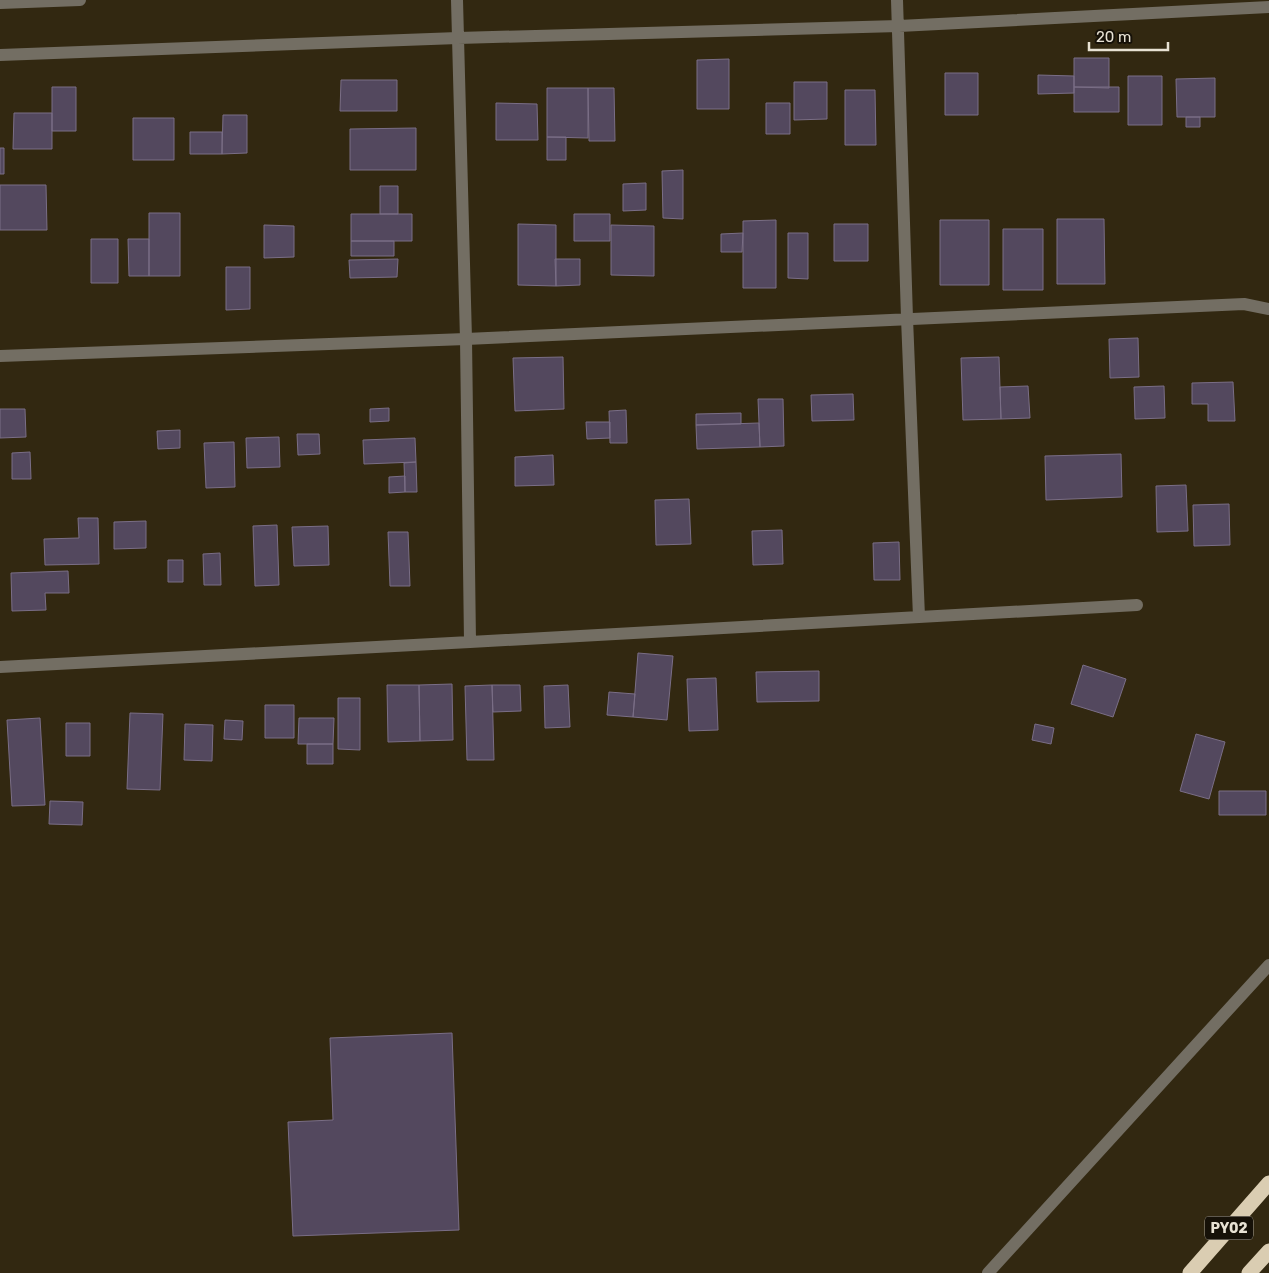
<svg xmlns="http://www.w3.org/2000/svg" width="1269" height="1273" viewBox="0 0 1269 1273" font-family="Rubik,sans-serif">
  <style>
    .building { fill: #53485e; stroke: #7a6e86 }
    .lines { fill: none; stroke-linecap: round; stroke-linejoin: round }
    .minor { stroke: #736e63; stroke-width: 12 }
    .highway { stroke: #dacdb2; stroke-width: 15 }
    .labels { text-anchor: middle; stroke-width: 4.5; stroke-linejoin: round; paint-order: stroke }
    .shield { fill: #161108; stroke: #a9a397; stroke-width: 1 }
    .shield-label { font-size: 14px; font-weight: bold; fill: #e8e2d4 }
  </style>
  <rect width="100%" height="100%" fill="#322811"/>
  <path class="building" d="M1074,58H1109V88L1074,87Z
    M729,59V109H697V60Z
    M945,73H978V115H945Z
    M1038,75L1074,76V93L1038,94Z
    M1128,76H1162V125H1128Z
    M1215,78V117H1177L1176,79Z
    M341,80H397V111H340Z
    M794,82H827V119L794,120Z
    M52,87H76V131H52Z
    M1074,87H1119V112H1074Z
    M547,88H588V138L547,137Z
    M588,88H614L615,141H589Z
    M845,90H875L876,145H845Z
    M496,103L537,104L538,140H496Z
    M766,103H790V134H766Z
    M14,113H52V149H13Z
    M223,115H247V153L222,154Z
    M1186,117H1200V127H1186Z
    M133,118H174V160H133Z
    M416,128V170H350V129Z
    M190,132H222V154H190Z
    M547,137H566V160H547Z
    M0,148H4V174H0Z
    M683,170V219L663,218L662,171Z
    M646,183V210L623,211V184Z
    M0,185H46L47,230H0Z
    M380,186H398V214H380Z
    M149,213H180V276H149Z
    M351,214H412V241H351Z
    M574,214H610V241H574Z
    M1057,219H1104L1105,284H1057Z
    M776,220V288H743V221Z
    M940,220H989V285H940Z
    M518,224L556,225V286L518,285Z
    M834,224H868V261H834Z
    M264,225L294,226V257L264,258Z
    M611,225L654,226V276L611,275Z
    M1003,229H1043V290H1003Z
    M743,233L742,252H721V234Z
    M788,233H808V279L788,278Z
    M91,239H118V283H91Z
    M128,239H149V276H129Z
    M351,241H394V256H351Z
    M398,259L397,277L350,278L349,260Z
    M555,259H580V285L556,286Z
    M226,267H250V309L226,310Z
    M1138,338L1139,377L1110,378L1109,339Z
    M563,357L564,409L515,411L513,358Z
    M999,357L1001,419L963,420L961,358Z
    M1233,382L1235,421H1208V404H1192V383Z
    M1028,386L1030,418L1001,419L1000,387Z
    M1164,386L1165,418L1135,419L1134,387Z
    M853,394L854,420L812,421L811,395Z
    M758,399H783L784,446L760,447Z
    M389,408V421L370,422V409Z
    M0,409H25L26,437L0,438Z
    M626,410L627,443H610L609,411Z
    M741,413V424L696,425V414Z
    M586,422H610V438L587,439Z
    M759,423L760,447L697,449L696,425Z
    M180,430V448L158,449L157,431Z
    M297,434H319L320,454L298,455Z
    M279,437L280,467L247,468L246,438Z
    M415,438L416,462L364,464L363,440Z
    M234,442L235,487L206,488L204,443Z
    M30,452L31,479H12V453Z
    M1121,454L1122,497L1046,500L1045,456Z
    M553,455L554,485L515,486V457Z
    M416,462L417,492H405L404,463Z
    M405,476V492L389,493V477Z
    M1186,485L1188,531L1157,532L1156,486Z
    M689,499L691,544L656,545L655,500Z
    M1229,504L1230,545L1194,546L1193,505Z
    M78,518H98L99,564L45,565L44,539L79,538Z
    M146,521V548L114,549V522Z
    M277,525L279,585L255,586L253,526Z
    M328,526L329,565L294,566L292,527Z
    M782,530L783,564L753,565L752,531Z
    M388,532H408L410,586H390Z
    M899,542L900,580H874L873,543Z
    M220,553L221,585H204L203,554Z
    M168,560H183V582H168Z
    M68,571L69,593H45L46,610L12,611L11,573Z
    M638,653L673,656L667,720L633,717Z
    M1083,665L1126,679L1113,717L1071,704Z
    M819,671V701L757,702L756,672Z
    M716,678L718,730L689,731L687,679Z
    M452,684L453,740L420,741L419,685Z
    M387,685H419L420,741L388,742Z
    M492,685H520L521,711L493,712Z
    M492,685L494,760H467L465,686Z
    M568,685L570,727L545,728L544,686Z
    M609,692L635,694L633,717L607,715Z
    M338,698H360V750L338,749Z
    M265,705H294V738H265Z
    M130,713L163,714L160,790L127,789Z
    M40,718L45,805L12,806L7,720Z
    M299,718H334L333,744H298Z
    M225,720L243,721L242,740L224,739Z
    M66,723H90V756H66Z
    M185,724L213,725L212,761L184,760Z
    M1035,724L1054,728L1051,744L1032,740Z
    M1196,734L1225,742L1209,799L1180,791Z
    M307,744H333V764H307Z
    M1219,791H1266V815H1219Z
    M50,801L83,802L82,825L49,824Z
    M452,1033L459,1230L293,1236L288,1122L333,1120L330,1038Z"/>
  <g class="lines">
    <path class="minor" d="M457,0L466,339L470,642
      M897,0L907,318L919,617
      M0,3L80,0
      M0,55L458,38L899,26L1269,7
      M0,356L466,339L1244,304L1269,309
      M0,667L470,642L1137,605
      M988,1273L1269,965"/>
    <path class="highway" d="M1190,1273L1269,1183
      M1249,1273L1269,1251"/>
  </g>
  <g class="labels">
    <rect class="shield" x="1205" y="1216.5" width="48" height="23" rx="4"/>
    <g class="shield-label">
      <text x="1229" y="1233">PY02</text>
    </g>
  </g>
  <path d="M1089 42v8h79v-8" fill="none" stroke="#e8e2d4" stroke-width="2.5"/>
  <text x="1096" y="42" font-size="15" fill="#e8e2d4" stroke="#161108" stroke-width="4" paint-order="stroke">20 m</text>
</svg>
